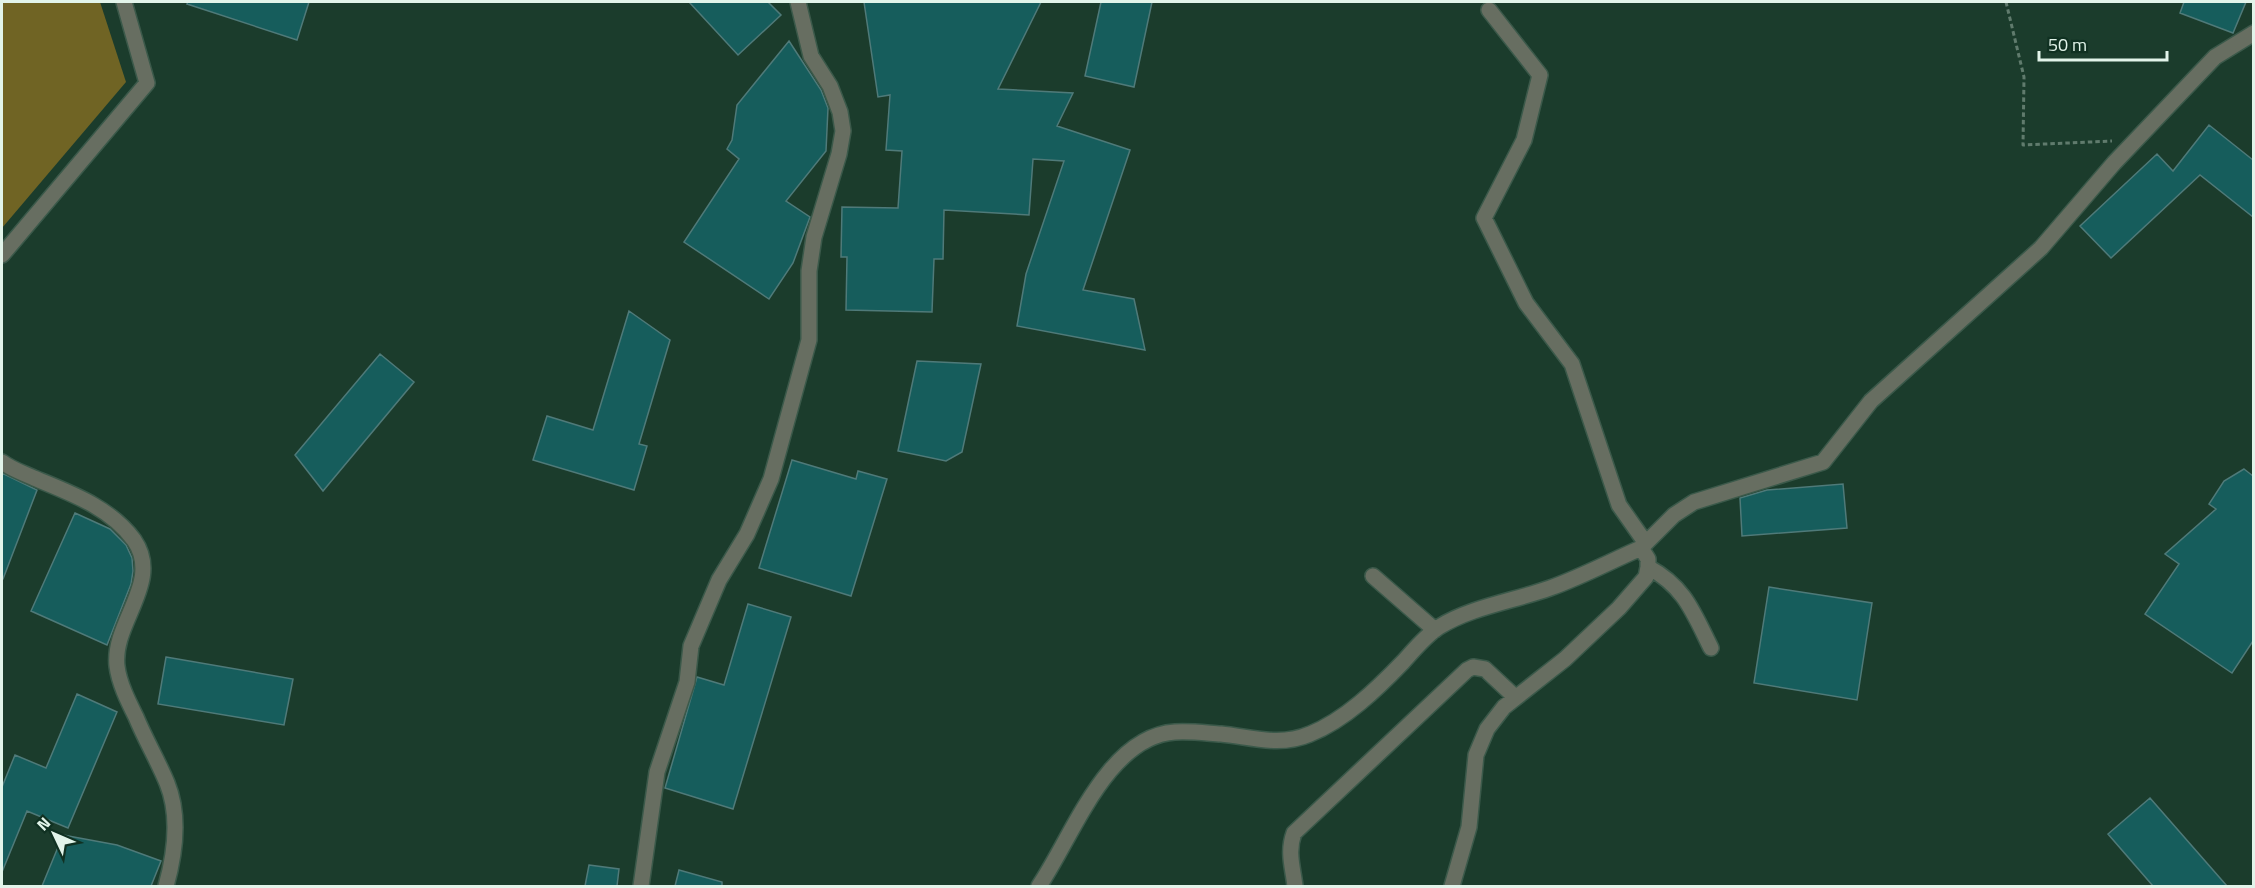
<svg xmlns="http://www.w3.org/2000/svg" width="2255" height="888" viewBox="0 0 2255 888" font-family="'Titillium Web',sans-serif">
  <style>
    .forest { fill: #706424 }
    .building { fill: #165d5c; stroke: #4f7a79; stroke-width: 1.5 }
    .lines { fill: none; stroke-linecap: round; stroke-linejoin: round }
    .minor-casing { stroke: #3b594a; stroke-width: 18 }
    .path { stroke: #607b6d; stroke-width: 3; stroke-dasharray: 4.5 3; stroke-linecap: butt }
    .minor { stroke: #676e61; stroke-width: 15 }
  </style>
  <rect width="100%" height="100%" fill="#1b3c2c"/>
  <path class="forest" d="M2,2H100L126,82L2,228Z"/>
  <path class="building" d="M188,2H309L297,40L187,4Z
    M689,2H768L781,15L738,55Z
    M864,2H1041L998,89L1073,93L1057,126L1130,150L1083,290L1134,299L1145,350L1017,326L1026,274L1064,161L1033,159L1029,215L944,210L943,259H934L932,312L846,310L847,257H841L842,207L898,208L902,151L886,150L890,95L878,97Z
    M1101,2H1152L1134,87L1085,76Z
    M2184,2H2246L2233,33L2180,13Z
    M789,41L821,90L828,108L826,151L786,201L810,217L793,263L769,299L684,242L739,159L727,149L732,140L737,105Z
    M2209,125L2253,160V217L2200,175L2111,258L2080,226L2157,154L2173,171Z
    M629,311L670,340L639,444L647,446L634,490L533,460L547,416L593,430Z
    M380,354L414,382L323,491L295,455Z
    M917,361L981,364L962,452L946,461L898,451Z
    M792,460L856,479L858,471L887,479L851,596L759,568Z
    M2244,469L2253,476V641L2232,673L2145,614L2179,564L2165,554L2216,509L2209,504L2224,481Z
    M2,473L37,490L3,579H2Z
    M1843,484L1847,528L1742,536L1740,498L1767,490Z
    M75,513L110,529L126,545L132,558L133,571L131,584L107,645L31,611Z
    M1769,587L1872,603L1857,700L1754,683Z
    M748,604L791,617L733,809L665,788L697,677L724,685Z
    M166,657L293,679L284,725L158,704Z
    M77,694L117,712L68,828L27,811L2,872V787L15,755L46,768Z
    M2150,798L2227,886H2153L2108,834Z
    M63,835L117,845L161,861L151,886H42Z
    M589,865L619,869L617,886H585Z
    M679,870L722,882V886H675Z"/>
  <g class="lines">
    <g class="minor-casing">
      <path id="minor" d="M1489,10L1540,75L1524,140L1484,218L1526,303L1572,364L1619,505L1645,542
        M2,255L147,83L124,2
        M2,462C11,469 23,473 34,478C70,493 110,507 134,540C163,582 112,622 117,666C119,683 128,701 136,717C145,739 158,761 167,783C180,815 175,854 166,886
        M1641,548L1674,515L1694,502L1823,462L1871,401L2041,248L2114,163L2215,57L2254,33
        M1648,567C1685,587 1693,612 1711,648
        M1373,576L1435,630
        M641,886L657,772L687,682L691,646L719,580L747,534L771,479L809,340V271L814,237L839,154L843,131L840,112L830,86L811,56L798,2
        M1039,886C1072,838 1107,736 1175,732C1190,731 1206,733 1221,734C1251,737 1280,747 1310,734C1345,720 1377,689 1403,662C1414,650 1425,636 1439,627C1471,607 1514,601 1550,588C1581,577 1611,561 1641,548L1648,559V567L1646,577L1639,585L1619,608L1565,659L1504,707L1487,729L1476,755L1469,827L1452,886
        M1295,886C1293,868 1287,852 1294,833L1467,670L1473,667L1485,669L1515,697"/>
    </g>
    <path class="path" d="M2006,2L2024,77L2023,145L2112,141"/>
    <use href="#minor" class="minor"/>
  </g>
  <rect width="2255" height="888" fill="none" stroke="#e2f4ea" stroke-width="6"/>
  <g transform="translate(54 834) rotate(314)" stroke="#103122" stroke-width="4.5" paint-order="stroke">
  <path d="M0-4.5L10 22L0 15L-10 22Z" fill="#e2f4ea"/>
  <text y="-9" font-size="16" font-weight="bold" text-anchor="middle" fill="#e2f4ea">N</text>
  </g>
  <path d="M2039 51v9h128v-9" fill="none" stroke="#e2f4ea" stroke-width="3"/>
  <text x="2048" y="51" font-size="18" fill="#e2f4ea" stroke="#103122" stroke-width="4.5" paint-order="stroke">50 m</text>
</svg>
